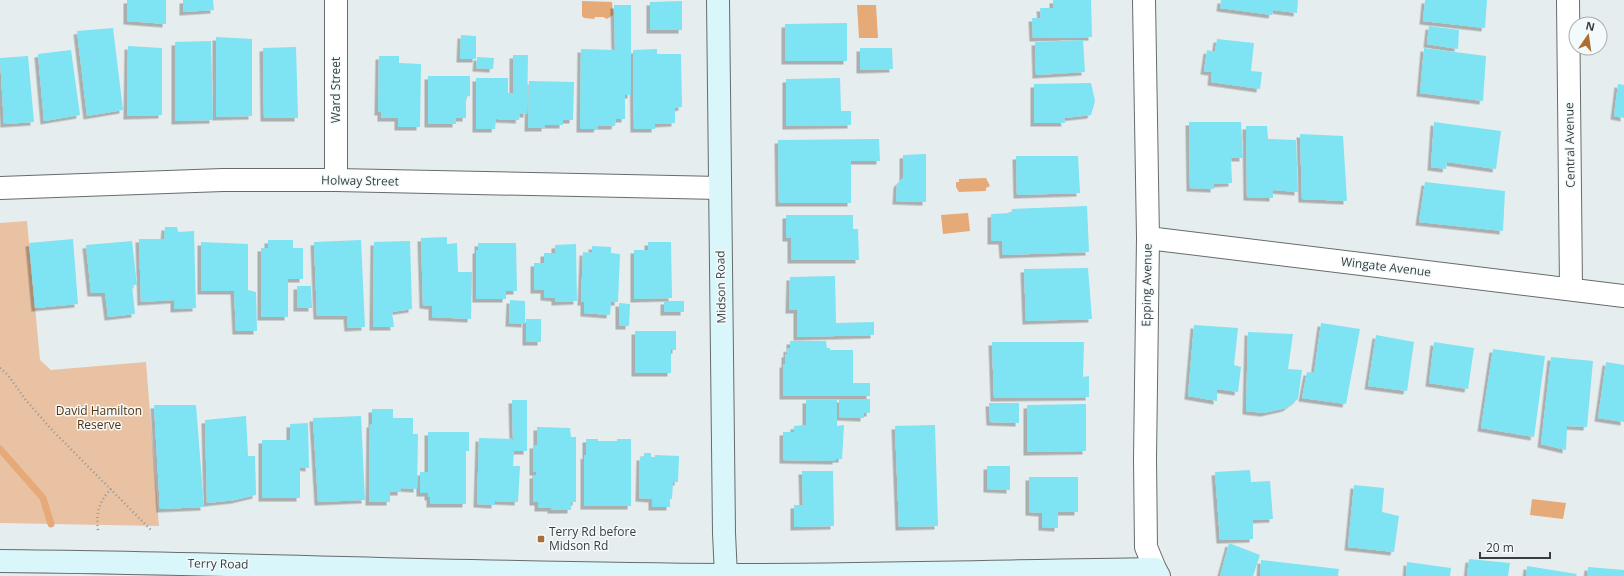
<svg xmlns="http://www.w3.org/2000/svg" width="1624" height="576" viewBox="0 0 1624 576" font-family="'Open Sans',sans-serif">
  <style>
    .green { fill: #e9c2a3 }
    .water { fill: #e6a978 }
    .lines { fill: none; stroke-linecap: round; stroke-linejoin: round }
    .stream { stroke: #e6a978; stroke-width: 7 }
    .building { fill: #7ee3f2; filter: url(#shadow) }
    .street-casing { stroke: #666c6d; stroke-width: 24 }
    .secondary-casing { stroke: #666c6d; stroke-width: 24 }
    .path { stroke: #929797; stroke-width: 2.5; stroke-dasharray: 1 3; stroke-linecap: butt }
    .street { stroke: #fff; stroke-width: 22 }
    .secondary { stroke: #d9f6fb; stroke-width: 22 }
    .poi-dot { fill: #ad6e35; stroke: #f3fafc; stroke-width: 1.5 }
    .labels { text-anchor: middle; stroke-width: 3; stroke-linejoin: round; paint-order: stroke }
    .street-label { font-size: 12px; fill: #3a3d3d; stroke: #f3fafc }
    .park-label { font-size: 12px; fill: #58310a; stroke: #f3fafc }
    .poi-label { font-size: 12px; fill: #3a3d3d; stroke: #f3fafc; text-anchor: start }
  </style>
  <defs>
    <filter id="shadow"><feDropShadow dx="-3.5" dy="3.5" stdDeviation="0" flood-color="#0004"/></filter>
  </defs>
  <rect width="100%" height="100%" fill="#e6edee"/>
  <path class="green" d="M27,221L40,360L51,370L146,362L159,526L0,523V223Z"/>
  <path class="water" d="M582,1L612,2L613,15L607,19L603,17H595L594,19L584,18L582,16Z
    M857,5H876L878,38H859Z
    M986,178L990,186L986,188V191L959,192L956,187V182H959V179Z
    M968,213L970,231L943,234L941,215Z
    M1532,499L1566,503L1563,519L1530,515Z"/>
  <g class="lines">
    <path class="stream" d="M0,449L43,498L51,524"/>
  </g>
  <path class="building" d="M127,0H166V24L127,21Z
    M183,0H213L214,10L183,12Z
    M1053,0H1091L1092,37L1033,38L1032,18H1041L1040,8H1053Z
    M1221,0H1298L1297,13L1273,10L1272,15L1220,8Z
    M1425,0H1487L1485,28L1423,21Z
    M682,1V30H650V2Z
    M614,5H631V95H625V119H616L615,126H598L597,129H580L581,49L615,50Z
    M847,23V61H785V24Z
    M1429,26L1459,30L1458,49L1427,44Z
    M113,28L123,110L87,116L77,31Z
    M461,35L476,36V59H460Z
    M216,37L252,39V116L216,117Z
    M1217,39L1254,43L1251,71L1262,72L1260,89L1211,82L1212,72L1204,71L1207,50L1215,52Z
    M1083,40L1085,72L1036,75L1035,42Z
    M211,41L213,120L175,121V42Z
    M128,46L162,48V115L127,116Z
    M296,47L298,118H264L263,48Z
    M860,48H892L893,69L860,70Z
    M1424,48L1486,56L1483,101L1420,93Z
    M657,49V54H681L682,107L675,108V123L655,124V129H634L633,50Z
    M71,50L80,115L44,121L38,54Z
    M513,55H528L527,114H520L519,120L496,119L495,129H476V78H508V93H513Z
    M28,56L34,122L4,124L0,58Z
    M379,56H399V63L421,64L420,127H398V118H381V112H378Z
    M477,57L494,58L493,69L476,68Z
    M428,76H470V96L466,97V118H456V124H428Z
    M840,78L841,111H851V125L786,126V79Z
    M529,81L574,82L573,120H563V125H545V128H528Z
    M1091,83L1095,101L1091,115L1064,118L1065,123H1034V84Z
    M1618,84L1624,85V118L1614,116Z
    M1189,122H1241L1243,158H1231L1232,183L1214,184V189L1190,188Z
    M1434,122L1501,131L1496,169L1447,162L1446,169L1431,167Z
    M1246,126H1267L1268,139L1296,140L1298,192L1273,190V198L1247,197Z
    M1300,134L1343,136L1347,201L1302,199Z
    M879,139L880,161H851V203H779L778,140Z
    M926,154V202L896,201L897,184L903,178V155Z
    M1016,156H1078L1080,193L1017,195Z
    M1425,182L1505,191L1503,231L1419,222Z
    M1087,206L1089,252L1003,255L1002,241H991V214L1011,213L1012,209Z
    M786,215H853V229H858L859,260H791V238H786Z
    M165,227H177L178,232L194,231L196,308L174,309V300L141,302L139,239H164Z
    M447,237V244L457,243L458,272H472L471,319L432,317V306L423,305L421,238Z
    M73,239L78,304L35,308L29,243Z
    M268,240H293V248H303V279H288V317H261V248H268Z
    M361,240L365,327L348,328L347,316H317L314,242Z
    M132,241L137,285H132L135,314L108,317L105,293H91L86,245Z
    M410,241L412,309L392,312L394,327H373L374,242Z
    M201,242L248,244V290L256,292L257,331H236L234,291H201Z
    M648,242H671L672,298L634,299V250H648Z
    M478,243H516L517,291H506V299H476V250H478Z
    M576,244L577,301L555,302V298L544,297V290H534V263H544V253H555V245Z
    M592,246L611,247V253L620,254L618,302H611L610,315L584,313V302H581L583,252L592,253Z
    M1088,268L1092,319L1026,321L1024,269Z
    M835,276L836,323L874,322V335L797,337V310H789L790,277Z
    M297,286H311L312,308H297Z
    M510,300L525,301V324L509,323Z
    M664,301H684V312H664Z
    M619,303L630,304L629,326H619Z
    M526,319H541V342H526Z
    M1321,323L1360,329L1346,404L1302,398L1307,372L1314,373Z
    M1194,325L1238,328L1234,365L1241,367L1238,392L1217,389V401L1188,396Z
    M635,331H676V350H671V373H635Z
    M1248,332L1293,334L1288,369L1302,370L1298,399L1286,408L1264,413L1246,411Z
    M1376,335L1414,342L1407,391L1368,386Z
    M790,341H826L827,348H830V350H853V383H870V396H783V364H785V354H787V348L790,349Z
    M992,342H1084L1083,377L1089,376V397L994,398Z
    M1434,342L1474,348L1468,389L1429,383Z
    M1493,349L1545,356L1534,437L1481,428Z
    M1551,357L1593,361L1587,427L1567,426L1566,450L1541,444Z
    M1606,362L1624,365V422L1598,418Z
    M839,399H870V413H864V418L839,417Z
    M512,400H527V451H514L513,466H520L518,502L495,501V505L477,504L479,438L513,439Z
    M806,400H837V426L844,425L842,459H836V461L783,460V432H794V426L806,425Z
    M989,403H1019V423L990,422Z
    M1086,404V451L1027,452V405Z
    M154,405H196L204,507L160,509Z
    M372,409H393V418H413V434H418L417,489L401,488V492H390V502H369L370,424H372Z
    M246,416L248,456H255L256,495L235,500L207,503L205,420Z
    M361,416L365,500L318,502L313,418Z
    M308,423L309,468L300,467V498H262V440H290V424Z
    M935,425L938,526L899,527L895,426Z
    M537,427L570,428L571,437H576V502H571V510H551V508H538V502H533V475H536V472H533V445H537Z
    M428,432H469V451H466V504H430V497H428V493H420V472H428Z
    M586,439H598V441H617V439H631V506H584V455L586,456Z
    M644,453H651V457H655V455L679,456L678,482H673L672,499H670V507H652V499L639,498L640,457H644Z
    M987,466H1010V490L987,489Z
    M1250,470L1251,482L1270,481L1273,519L1253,520V539L1220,540L1215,472Z
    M802,471H833L834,526L794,527V505H803Z
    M1029,477H1078V512H1058V528L1042,527V513L1029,512Z
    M1354,485L1384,488L1382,512L1399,516L1394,552L1348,547Z
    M1229,543L1260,555L1253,576H1220Z
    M1469,559L1510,563L1508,576H1467Z
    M1261,560L1339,569L1338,576H1260Z
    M1407,562L1451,568L1450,576H1406Z
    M1527,566L1577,574L1576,576H1526Z
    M1588,567L1624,570V576H1587Z"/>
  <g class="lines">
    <g class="street-casing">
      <path id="street" d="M1144,0L1148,238L1145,459L1146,547L1155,569
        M1568,0L1571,289
        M336,180V0
        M0,188L223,180H336L720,188
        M1148,238L1624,296"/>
    </g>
    <g class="secondary-casing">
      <path id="secondary" d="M718,0L724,533L726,576
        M0,561C242,563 484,574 726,575C869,575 1012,571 1155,569L1159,576"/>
    </g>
    <path class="path" d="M0,368L8,375L25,399L52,430L152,531
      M98,530C96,513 99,501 111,489"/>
    <use href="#street" class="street"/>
    <use href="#secondary" class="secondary"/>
  </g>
  <rect class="poi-dot" x="537" y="535" width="8" height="8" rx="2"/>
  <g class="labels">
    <g class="street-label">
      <text transform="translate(336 90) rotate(-90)" y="4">Ward Street</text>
      <text transform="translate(1570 145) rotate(-91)" y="4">Central Avenue</text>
      <text transform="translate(360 181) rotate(1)" y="4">Holway Street</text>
      <text transform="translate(1386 267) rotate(7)" y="4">Wingate Avenue</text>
      <text transform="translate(1147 285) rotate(-89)" y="4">Epping Avenue</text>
      <text transform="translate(721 287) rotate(-91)" y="4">Midson Road</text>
      <text transform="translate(218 564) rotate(1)" y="4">Terry Road</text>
    </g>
    <g class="park-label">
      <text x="99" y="415">David Hamilton<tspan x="99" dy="14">Reserve</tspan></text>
    </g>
    <g class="poi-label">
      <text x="549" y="536">Terry Rd before<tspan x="549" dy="14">Midson Rd</tspan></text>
    </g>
  </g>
  <g transform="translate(1588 36) rotate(13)"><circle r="19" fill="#f3fafc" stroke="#a9aeb0"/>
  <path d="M0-3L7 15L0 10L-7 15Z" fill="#ad6e35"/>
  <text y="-6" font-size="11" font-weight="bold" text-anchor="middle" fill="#3a3d3d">N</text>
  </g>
  <path d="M1480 552v6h70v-6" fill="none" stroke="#3a3d3d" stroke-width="2"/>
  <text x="1486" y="552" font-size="12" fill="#3a3d3d" stroke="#f3fafc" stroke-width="3" paint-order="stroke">20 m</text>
</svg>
